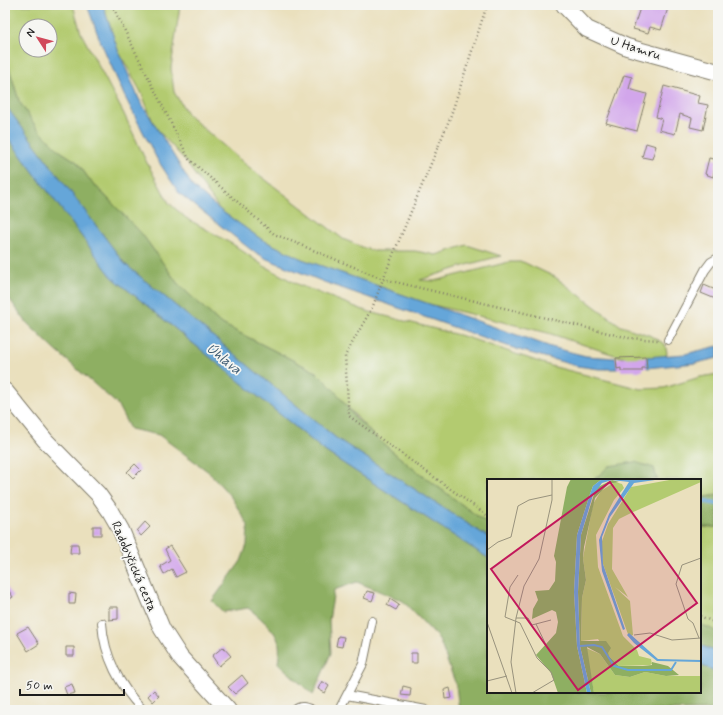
<svg xmlns="http://www.w3.org/2000/svg" width="723" height="715" viewBox="0 0 723 715" font-family="Mynerve,sans-serif">
  <style>
    .green { fill: #b3cb70; stroke: #687446; fill-rule: evenodd }
    .forest { fill: #8eaf62; stroke: #55663f }
    .water { fill: #65a6d9; stroke: #40617a }
    .lines { fill: none; stroke-linecap: round; stroke-linejoin: round }
    .stream { stroke: #65a6d9; stroke-width: 4 }
    .building { fill: #d2a6eb }
    .service-casing { stroke: #837e6c; stroke-width: 10 }
    .minor-casing { stroke: #837e6c; stroke-width: 18 }
    .path { stroke: #837e6c; stroke-width: 2.5; stroke-dasharray: 1 3; stroke-linecap: butt }
    .service { stroke: #fff; stroke-width: 8 }
    .minor { stroke: #fff; stroke-width: 16 }
    .labels { text-anchor: middle; stroke-width: 3.5; stroke-linejoin: round; paint-order: stroke }
    .street-label { font-size: 13px; fill: #1c1c1c; stroke: #f6f6f2 }
    .water-label { font-size: 14px; font-style: italic; fill: #3d5a71; stroke: #f6f6f2 }
    .inset-river { fill: none; stroke: #65a6d9; stroke-width: 2 }
    .inset-road { fill: none; stroke: #98927d; stroke-width: 1 }
    .view { fill: #c2185b; fill-opacity: 0.15; stroke: #c2185b; stroke-width: 2 }
    .inset-edge { fill: none; stroke: #1c1c1c; stroke-width: 2 }
  </style>
  <rect width="100%" height="100%" fill="#f6f6f2"/>
  <filter id="ink" filterUnits="userSpaceOnUse"><feTurbulence type="fractalNoise" baseFrequency=".025" numOctaves="2"/><feDisplacementMap in="SourceGraphic" scale="8" xChannelSelector="R" yChannelSelector="G"/><feConvolveMatrix kernelMatrix="1 2 1 2 8 2 1 2 1" color-interpolation-filters="sRGB"/></filter>
  <filter id="wash" filterUnits="userSpaceOnUse"><feTurbulence type="fractalNoise" baseFrequency=".012" numOctaves="4" result="noise"/><feDisplacementMap in="SourceGraphic" scale="16" xChannelSelector="R" yChannelSelector="G"/><feGaussianBlur stdDeviation="0.9" result="paint"/><feColorMatrix in="noise" values="0 0 0 0 0 0 0 0 0 0 0 0 0 0 0 0 0 1.4 0 .05"/><feComposite in="paint" operator="in"/></filter>
  <g filter="url(#wash)">
    <rect width="100%" height="100%" fill="#eae0bd"/>
    <path class="green" d="M5,5H73L81,33L124,114L146,161L169,203L186,218L234,245L264,266L299,285L366,311L466,337L551,366L641,389L664,388L700,377L718,374V495L700,498V480H657L654,468L596,476L594,480H488V524L411,467L374,436L316,372L220,323L178,284L142,234L89,179L77,162L60,151L36,127L19,101L7,61ZM26,26H50V50H26Z
      M103,5H180L171,68L174,92L188,115L245,164L343,239L364,248L375,251H415L436,255L467,245L501,256L470,264L420,280L434,281L509,262H523L555,277L621,326L649,335L665,344L667,353L662,364L648,366L548,333L429,304L302,259L261,239L220,210L183,158L155,127L142,94L118,50Z
      M700,527H718V632L700,624Z"/>
    <path class="forest" d="M5,45L7,61L19,101L36,127L60,151L77,162L89,179L142,234L178,284L220,323L316,372L336,392L354,416L374,436L411,467L488,524V537L336,438L125,264L5,105Z
      M5,134L112,277L326,452L488,558V692H700V665L718,672V710H459L456,685L439,639L403,601L357,582L334,590L329,621L331,653L313,695L278,663C279,655 281,646 277,638C273,628 256,614 248,608L223,612L212,601L241,561L247,545L248,525L231,497L210,473L159,435L130,429L117,404L53,348L27,323L5,293Z
      M635,462L654,468L657,480H594L609,466Z
      M718,495V527H700V498Z
      M700,624L718,632V653L700,645Z"/>
    <path class="water" d="M87,5H103L118,50L139,99L193,187L220,210L261,239L302,259L551,347L586,356L616,358L617,369H599L577,366L519,350L324,282L267,259L250,249L179,193L157,159L124,95L99,38Z
      M5,105L125,264L336,438L488,537V558L326,452L112,277L5,134Z
      M718,346V358L696,363L647,368L646,357L685,354Z
      M700,645L718,653V672L700,665Z"/>
    <g class="lines">
      <path class="stream" d="M700,501L718,504"/>
    </g>
    <g id="blocks">
      <path class="building" d="M641,5H669L661,30L650,27L648,33L633,29Z
        M624,75L632,77L629,89L647,94L637,131L606,123Z
        M664,86L700,96L698,103L708,105L703,130L690,127L692,118L680,114L675,134L659,130L662,119L656,117Z
        M646,143L656,146L652,159L642,157Z
        M709,158L717,160L713,177L705,174Z
        M704,285L718,291V300L701,293Z
        M646,357L647,368H642V371H621V368L617,369L616,358Z
        M135,464L141,470L133,478L127,472Z
        M145,522L150,527L141,536L137,531Z
        M93,526H101V535H93Z
        M71,544H78L79,553H70Z
        M170,546L186,572L176,577L172,569L164,574L160,566L170,560L165,549Z
        M5,585L13,597L5,602Z
        M367,591L375,593L372,601L364,598Z
        M69,593L76,594L75,604H69Z
        M390,599L399,605L396,610L387,605Z
        M109,607H118V619L109,620Z
        M28,627L39,644L28,651L17,633Z
        M338,636L344,637L342,647L336,646Z
        M66,647H74V656H66Z
        M223,647L231,656L219,666L212,656Z
        M411,653H417V663H411Z
        M242,675L248,683L235,694L228,687Z
        M322,681L329,686L325,693L318,689Z
        M72,684L75,693L67,695L64,687Z
        M403,686L411,688L410,696L401,695Z
        M450,688L452,698L445,699L444,690Z
        M154,690L159,696L153,702L148,696Z"/>
    </g>
  </g>
  <g filter="url(#ink)">
    <use href="#blocks" fill-opacity="0" stroke="#837e6c" stroke-width="1"/>
    <g class="lines">
      <g class="service-casing">
        <path id="service" d="M668,340L705,270L711,262L718,258
          M102,623C104,656 120,687 143,710
          M347,695L426,710
          M295,710C301,705 305,707 312,710
          M339,710L363,664L372,621"/>
      </g>
      <g class="minor-casing">
        <path id="minor" d="M564,5L587,29L627,47L718,72
          M5,391L45,440L98,494L110,511L121,530L162,629L180,657L228,710"/>
      </g>
      <path class="path" d="M112,5L189,159L274,234L383,279L629,338L658,340
        M487,5L450,118L383,279L373,306L345,356L349,416L488,516
        M700,616L718,624"/>
      <use href="#service" class="service"/>
      <use href="#minor" class="minor"/>
    </g>
  </g>
  <g class="labels">
    <g class="street-label">
      <text transform="translate(636 47) rotate(18)" y="5">U Hamru</text>
      <text transform="translate(135 566) rotate(67)" y="5">Radobyčická cesta</text>
    </g>
    <g class="water-label">
      <text transform="translate(224 358) rotate(39)" y="5">Úhlava</text>
    </g>
  </g>
  <g transform="translate(487 479)">
    <rect width="214" height="214" fill="#eae0bd"/>
    <path d="M188,0H214V3L144,34L132,40L126,49L125,90L141,118L128,108L143,122L146,156L142,158L116,85L114,65L121,45L144,8ZM128,3L135,5L137,9L127,21L109,56L111,88L136,157L150,171L152,177L164,180L165,185L163,186L132,187L122,177L111,160L94,162L95,119L99,101L96,79L106,25L114,12ZM99,169L113,175L128,196L143,198L158,193L179,197H214V214H107Z" fill="#b3cb70"/>
    <path d="M84,0H115L106,7L103,15L90,56L87,113L90,167L100,214H71L64,194L49,176L69,154L71,143L69,133L65,131L45,140L46,130L51,121L48,112L62,111L68,102L69,83L67,77L80,8ZM125,1L132,3L121,5L108,19L97,68L96,79L99,101L95,119L94,162H119L124,169L121,174L122,177L132,187H156L165,186V183L181,187L192,196L179,197L158,193L143,198L128,196L113,175L100,168L107,214H104L93,167L91,113L94,56L109,9Z" fill="#8eaf62"/>
    <path d="M115,0H175L147,4L123,38L115,58L116,85L138,150L136,151L115,92L112,61L122,35L142,3L125,1L115,4L106,16L94,56L91,113L93,167L104,214H100L90,167L87,113L90,56L103,15L106,7ZM142,154L171,180L214,181V183L170,182L147,164L140,156Z" fill="#65a6d9"/>
    <path class="inset-river" d="M93,167L107,166L115,168L127,187L141,191H184L189,183"/>
    <path class="inset-road" d="M0,71L11,63L24,58L31,27L42,21L65,16M31,96L23,108L18,138L33,144L50,179L64,193L67,201L45,214M29,139H41L45,146L64,141M0,143L25,214M49,145L59,166M147,156L163,154L185,161L214,159M212,159L206,144L201,140L189,105L195,86L214,79M0,202L20,197M29,214L24,183L29,139L37,107L52,80L65,21V0"/>
    <path class="view" d="M123,3L210,124L91,211L4,90Z"/>
    <rect width="214" height="214" class="inset-edge"/>
  </g>
  <rect width="723" height="715" fill="none" stroke="#f6f6f2" stroke-width="20"/>
  <g transform="translate(38 38) rotate(306)"><circle r="19" fill="#f6f6f2" stroke="#9f9f9c"/>
  <path d="M0-3L7 15L0 10L-7 15Z" fill="#d1495b"/>
  <text y="-6" font-size="11" font-weight="bold" text-anchor="middle" fill="#1c1c1c">N</text>
  </g>
  <path d="M20 689v6h104v-6" fill="none" stroke="#1c1c1c" stroke-width="2"/>
  <text x="26" y="689" font-size="12" fill="#1c1c1c" stroke="#f6f6f2" stroke-width="3" paint-order="stroke">50 m</text>
</svg>
